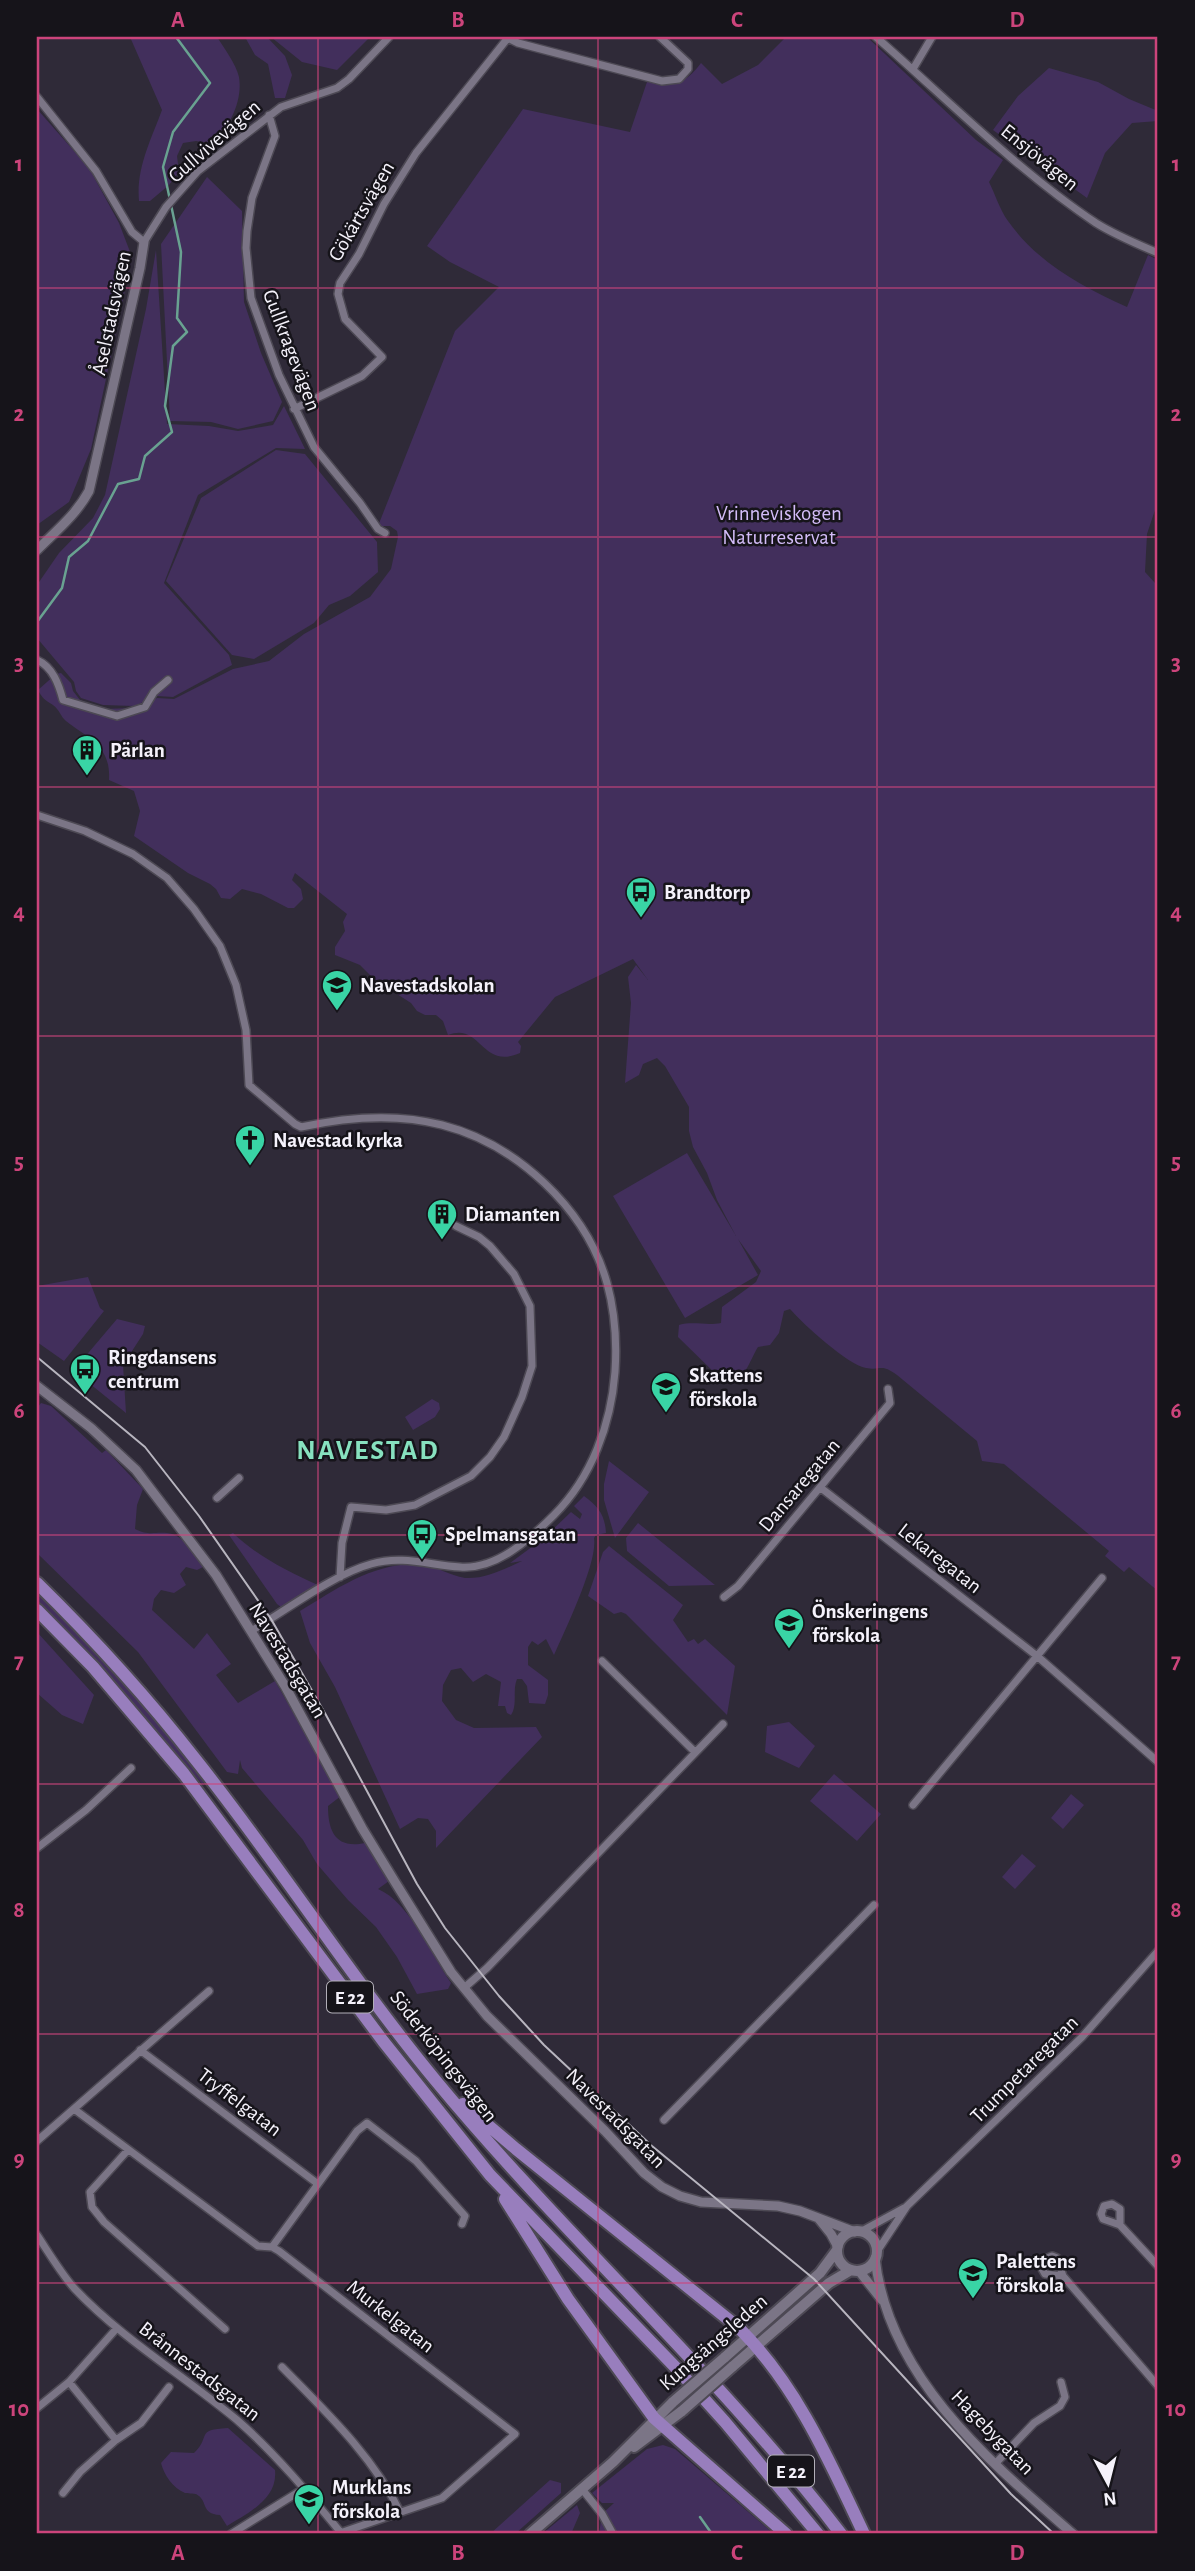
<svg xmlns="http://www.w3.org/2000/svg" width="1195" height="2571" viewBox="0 0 1195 2571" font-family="'Alegreya Sans',sans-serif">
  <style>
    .green { fill: #422f5c }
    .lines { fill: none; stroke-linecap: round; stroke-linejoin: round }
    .stream { stroke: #69a291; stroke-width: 2.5 }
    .minor-casing { stroke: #4d4954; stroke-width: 10 }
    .tertiary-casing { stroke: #4d4954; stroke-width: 12 }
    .secondary-casing { stroke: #4d4954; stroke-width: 14 }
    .trunk-casing { stroke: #4d4954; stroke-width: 16 }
    .minor { stroke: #7b7586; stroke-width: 7 }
    .tertiary { stroke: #7b7586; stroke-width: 9 }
    .secondary { stroke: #7b7586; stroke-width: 10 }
    .trunk { stroke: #987ebd; stroke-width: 12 }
    .tram { stroke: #b8b5bf; stroke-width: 2 }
    .secondary-bridge-casing { stroke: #4d4954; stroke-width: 14; stroke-linecap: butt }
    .secondary-bridge { stroke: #7b7586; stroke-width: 10 }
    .grid { fill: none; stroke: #cc447b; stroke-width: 2; stroke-opacity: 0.55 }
    .labels { text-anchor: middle; stroke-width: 5; stroke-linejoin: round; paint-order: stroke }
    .shield { fill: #16141a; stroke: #b2afb8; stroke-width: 2 }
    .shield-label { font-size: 19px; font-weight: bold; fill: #f5f2fb }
    .street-label { font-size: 21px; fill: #f5f2fb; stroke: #16141a }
    .park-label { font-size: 21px; fill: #d3bcf8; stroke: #16141a }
    .poi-label { font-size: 21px; font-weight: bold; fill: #f5f2fb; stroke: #16141a; text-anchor: start }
    .district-label { font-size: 28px; font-weight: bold; letter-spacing: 2px; fill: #87e1bf; stroke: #16141a }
    .neatline { fill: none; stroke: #cc447b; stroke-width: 2.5 }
    .grid-label { font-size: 23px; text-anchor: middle; font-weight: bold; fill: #cc447b }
  </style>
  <rect width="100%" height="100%" fill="#2f2a38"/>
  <path class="green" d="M130,37H217C224,48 236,64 239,77C243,102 229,126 214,144L196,141L183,143L177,156L179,172L169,185L150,201H139C136,168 151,140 162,110Z
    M245,37H267L285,56L292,75L285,98H275L268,64L255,55Z
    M271,37H370L337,70L302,62Z
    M786,37H867L976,140L1003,160L989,182C995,194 1000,210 1008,221C1038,263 1081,286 1127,307L1148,255L1158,260V501L1147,534L1145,572L1155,583L1158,584V1591L1129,1567L1124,1572L1105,1556L1109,1551L1004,1464L982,1461L977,1441L897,1375C880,1363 882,1371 866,1368C848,1365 803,1324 790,1309L784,1311L779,1333L770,1345L758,1347C748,1363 745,1384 723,1381L678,1337L679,1325C694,1321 706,1326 721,1323L722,1307L756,1282L761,1271L738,1239L758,1275L685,1318L613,1196L687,1153L736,1236L717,1200L707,1173L693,1147L689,1131V1107L665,1066L657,1058L643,1064L639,1075L625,1083L631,1003L628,977L636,965L648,980L633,959L555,997L518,1042L521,1046L520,1053C481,1070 481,1022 448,1035L443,1021L436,1015H425L417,1011L411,1003L375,980L360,965L335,955V947L345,931L343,922L347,914L295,873L292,880L301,889L303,899L294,908H288L261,894L242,889L230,899L221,898L216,889L210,884L188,873L134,836L140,811L134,791L109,780C111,746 89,739 66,721C61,717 59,709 53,705C45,700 42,698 38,690L56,674L61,673L71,683L73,691L80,700L102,709L134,708L157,698L174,699L233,669L269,661L304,634L370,597L391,569L398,537L397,531L390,526H378L455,331L499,287L450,262L427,246L523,109L630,132L647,82C674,83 683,87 701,63L722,84L758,65Z
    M1049,68L1098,82L1129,99L1158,111V121L1132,123L1105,153L1087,198L993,130L1018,96Z
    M37,109L89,168L119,223L132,257L91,449L69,502L37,525Z
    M207,177L242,211L244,302L261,353L282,402L273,421L238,429L211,422L170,421L161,244Z
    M156,250L167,424L209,426L238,431L273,425L284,406L305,449L276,448L198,495L164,583L229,655L232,665L173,697L157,696L134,706L103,705L81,698L76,691L74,682L37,638V585L59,553L93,518L105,495L146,309Z
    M276,450L305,454L377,542L378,572L350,596L329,605L314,623L254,659L232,655L166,581L201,498Z
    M88,1277L100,1308L104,1311L64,1361L37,1342V1286Z
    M117,1319L145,1326L143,1334L123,1365L126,1413L79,1375L78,1365Z
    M432,1399L439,1403L440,1409L435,1417L413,1430L405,1417Z
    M41,1403L51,1406L102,1453L106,1450L143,1489L137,1505L135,1529C150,1536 152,1532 167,1533C184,1534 194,1555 203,1567L197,1570L186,1567L180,1574L186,1585L174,1593L161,1590L154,1599L152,1610L194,1649L207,1633L231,1664L216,1675L238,1703L275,1681L341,1796L328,1806C328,1832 336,1849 365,1843L389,1881L378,1889C409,1902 432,1955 451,1983L448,1989L417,1994L397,1957L376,1927L348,1900L317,1864L303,1840L242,1768L240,1760L238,1774L227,1772L138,1652L37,1553V1408Z
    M609,1461L649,1492L615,1538L604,1500V1484Z
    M584,1496C598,1506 605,1515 606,1533L596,1535L594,1538C598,1562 565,1630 554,1655L546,1639L538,1645L532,1641L528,1647V1665L548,1680V1695L545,1704L529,1703L527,1686L522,1679H517C512,1691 518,1704 511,1715L507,1713L505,1706H498L501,1682L486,1674L473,1682L461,1668L451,1670L443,1685L442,1701L456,1720L474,1728L536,1727L542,1737L436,1848V1831L428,1819L418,1818L400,1829L335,1687L310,1643L300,1611C336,1589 374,1562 419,1564C435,1565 450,1576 465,1578C486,1579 504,1569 522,1561L510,1563L544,1538L571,1512L580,1519L582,1514L574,1506Z
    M638,1523L715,1585L669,1586L627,1551L626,1538Z
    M233,1533C257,1556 287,1571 318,1585L281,1607L277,1604L229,1535Z
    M609,1546L683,1605L673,1620L688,1642L694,1639L698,1644L705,1639L735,1666L727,1715L626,1614L621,1612L614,1614L588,1596L603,1552Z
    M37,1593C96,1653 152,1714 203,1781L204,1786L108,1675L37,1602Z
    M37,1632L94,1695L83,1724L62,1715L37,1693Z
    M789,1722L815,1746L799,1768L765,1752L767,1726Z
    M834,1774L881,1814L857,1841L810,1801Z
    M1071,1794L1084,1805L1063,1829L1051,1818Z
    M1022,1854L1036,1866L1015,1889L1002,1877Z
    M228,2428L275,2470C278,2499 248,2513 227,2526L220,2515C200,2514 209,2501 196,2494C195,2494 186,2493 185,2493C173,2488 164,2475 161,2463L171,2452L194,2453C212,2436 194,2430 228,2428Z
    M663,2445L675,2449L774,2534H599L602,2514L614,2503H602L592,2493L647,2449Z
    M550,2480L561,2483V2493L515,2534H490Z
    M577,2505L580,2513L571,2534H542Z"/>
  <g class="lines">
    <path class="stream" d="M37,622L62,588L69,557L88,541L118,484L139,479L145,456L172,432L165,406L173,346L187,332L177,318L181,252L163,167L173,132L210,83L176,37
      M700,2517L712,2534"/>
    <g class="minor-casing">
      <path id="minor" d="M506,37L518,43L662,81L679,79L688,69V63L660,37
        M876,37C947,99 1018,171 1096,223C1115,235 1137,244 1158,253
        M913,69L932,37
        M37,97L96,171L132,232L144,242L166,207L198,171L281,107L337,88L349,79L389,37
        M269,115L275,136L252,198L247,231L246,248L251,298L279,375L314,447L360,503L378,529L385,533
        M294,409L362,376L382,357L345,319L338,294L340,283L359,254L384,204L416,153L507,39
        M37,660C53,667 59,685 63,700L117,716L145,707L154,692L168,680
        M37,815L85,831L133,854L167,878L194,909L220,946L236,985L246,1030L249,1085L295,1124L301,1127C347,1117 396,1113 442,1125C516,1144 586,1208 607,1283C615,1312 617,1342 615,1372C611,1424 592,1477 554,1515C530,1539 496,1570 460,1567C429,1565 402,1555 371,1564C334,1574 285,1611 251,1631
        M821,1488L1037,1656L1158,1762
        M217,1498L239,1478
        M340,1577L342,1543L351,1507L386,1510L415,1505L471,1476L490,1457L504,1437L522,1397L532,1366L530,1306L514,1274L490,1246L479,1237L456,1226
        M724,1597L738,1586L890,1403L888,1389
        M602,1661L695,1752
        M913,1805L1102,1578
        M37,1848L86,1810L131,1768
        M464,1988L487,1968L723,1724
        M140,2050L318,2184L357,2131L367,2123L416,2161L465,2216L462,2224
        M74,2109L258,2246L272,2247L279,2251L515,2434L442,2498L340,2533
        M664,2120L874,1905
        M37,2141L209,1991
        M128,2150L90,2192L92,2207L104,2222L225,2329
        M1120,2225V2209L1112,2204L1104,2206L1101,2214L1103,2219L1120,2225L1158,2266
        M860,2232L904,2208
        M37,2235C49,2253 60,2272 74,2288C122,2339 183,2375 237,2420C276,2454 309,2494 342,2534
        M272,2247L318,2184
        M876,2253L907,2206L1082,2037L1158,1951
        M1063,2276L1045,2274L1041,2267L1045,2259L1052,2256L1057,2258L1063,2276L1158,2386
        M282,2367C325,2411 373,2456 400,2512
        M69,2382L116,2440
        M37,2408L69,2382L117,2328
        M995,2464L1034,2423L1060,2406L1065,2397L1061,2382
        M582,2489L602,2514L613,2534
        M63,2493L80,2472L116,2440L141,2423L169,2387
        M231,2534L305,2488"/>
    </g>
    <g class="tertiary-casing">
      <path id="tertiary" d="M37,550C56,531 76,515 89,491L140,268L144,242
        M37,1386L91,1428L136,1470L216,1575L285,1686L362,1828L395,1882L451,1972L487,2016L605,2131L644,2173L662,2187L680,2196L701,2202L778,2206L800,2211L855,2232
        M819,2219L831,2234L838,2247
        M875,2258C888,2377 989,2461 1073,2534
        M859,2271L882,2300"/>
    </g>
    <g class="secondary-casing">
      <path id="secondary" d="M837 2251a20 20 0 1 1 40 0a20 20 0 1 1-40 0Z
        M724,2358L820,2273L837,2250
        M732,2367L829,2283L851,2270
        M634,2447L682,2411
        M530,2534L613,2462L673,2402"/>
    </g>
    <g class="trunk-casing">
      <path id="trunk" d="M37,1583C94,1639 147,1697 196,1760C279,1864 351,1978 436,2081C566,2238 718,2373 841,2534
        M37,1610L93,1667L184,1774L383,2041L490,2175L679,2371L725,2422L818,2534
        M463,2104L516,2149L739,2328C797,2386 830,2462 864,2534
        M505,2199L568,2299L654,2418L786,2534"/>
    </g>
    <use href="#minor" class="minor"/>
    <use href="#tertiary" class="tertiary"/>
    <use href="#secondary" class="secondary"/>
    <use href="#trunk" class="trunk"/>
    <path class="tram" d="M37,1357L145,1447L199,1516L271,1619L326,1715L417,1884L445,1928L499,1996L544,2045L652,2146L814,2279L1011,2494L1054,2534"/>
    <g class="secondary-bridge-casing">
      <path id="secondary-bridge" d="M673,2402L724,2358
        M682,2411L732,2367"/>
    </g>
    <use href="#secondary-bridge" class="secondary-bridge"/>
  </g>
  <path class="grid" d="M318,37V2534M598,37V2534M877,37V2534M37,288H1158M37,537H1158M37,787H1158M37,1036H1158M37,1286H1158M37,1535H1158M37,1784H1158M37,2034H1158M37,2283H1158"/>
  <defs>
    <g id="building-pin" transform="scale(1.575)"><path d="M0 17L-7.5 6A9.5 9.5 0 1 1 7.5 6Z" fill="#39d4a5" stroke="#16141a"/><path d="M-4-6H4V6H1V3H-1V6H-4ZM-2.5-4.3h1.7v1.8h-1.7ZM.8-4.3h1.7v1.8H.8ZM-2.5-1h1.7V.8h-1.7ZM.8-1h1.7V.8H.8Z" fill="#111"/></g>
    <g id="bus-pin" transform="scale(1.575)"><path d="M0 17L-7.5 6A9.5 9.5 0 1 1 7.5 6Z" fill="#39d4a5" stroke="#16141a"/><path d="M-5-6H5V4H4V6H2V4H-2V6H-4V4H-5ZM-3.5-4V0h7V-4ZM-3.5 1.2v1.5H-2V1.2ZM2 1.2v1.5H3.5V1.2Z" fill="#111"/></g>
    <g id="school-pin" transform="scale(1.575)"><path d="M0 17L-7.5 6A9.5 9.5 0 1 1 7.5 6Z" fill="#39d4a5" stroke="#16141a"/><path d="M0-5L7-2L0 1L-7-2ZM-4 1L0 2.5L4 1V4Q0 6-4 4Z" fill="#111"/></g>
    <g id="church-pin" transform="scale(1.575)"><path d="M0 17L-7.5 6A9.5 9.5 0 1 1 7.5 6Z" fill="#39d4a5" stroke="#16141a"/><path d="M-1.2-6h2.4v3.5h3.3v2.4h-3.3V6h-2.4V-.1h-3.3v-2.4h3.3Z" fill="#111"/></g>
  </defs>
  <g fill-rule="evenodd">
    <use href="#building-pin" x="87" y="750"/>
    <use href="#bus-pin" x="641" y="892"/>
    <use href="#school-pin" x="337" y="985"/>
    <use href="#church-pin" x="250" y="1140"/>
    <use href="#building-pin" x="442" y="1214"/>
    <use href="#bus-pin" x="85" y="1369"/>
    <use href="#school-pin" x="666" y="1387"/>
    <use href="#bus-pin" x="422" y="1534"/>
    <use href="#school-pin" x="789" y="1623"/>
    <use href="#school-pin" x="973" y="2273"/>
    <use href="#school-pin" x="309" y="2499"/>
  </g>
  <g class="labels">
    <g class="shield">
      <rect x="327" y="1981.5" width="46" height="31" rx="5"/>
      <rect x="768" y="2455.5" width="46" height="31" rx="5"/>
    </g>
    <g class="shield-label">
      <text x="350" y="2004">E 22</text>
      <text x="791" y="2478">E 22</text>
    </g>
    <g class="street-label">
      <text transform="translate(214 141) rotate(-41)" y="7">Gullvivevägen</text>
      <text transform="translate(1040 157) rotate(39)" y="7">Ensjövägen</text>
      <text transform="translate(361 211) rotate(-60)" y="7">Gökärtsvägen</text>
      <text transform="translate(111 313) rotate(-78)" y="7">Åselstadsvägen</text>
      <text transform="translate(292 350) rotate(69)" y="7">Gullkragevägen</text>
      <text transform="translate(799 1485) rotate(-50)" y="7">Dansaregatan</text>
      <text transform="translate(940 1558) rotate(38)" y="7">Lekaregatan</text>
      <text transform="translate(288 1660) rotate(59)" y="7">Navestadsgatan</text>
      <text transform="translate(444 2056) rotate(52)" y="7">Söderköpingsvägen</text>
      <text transform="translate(1024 2069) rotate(-45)" y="7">Trumpetaregatan</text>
      <text transform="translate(240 2102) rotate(37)" y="7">Tryffelgatan</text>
      <text transform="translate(616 2118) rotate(45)" y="7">Navestadsgatan</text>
      <text transform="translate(391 2316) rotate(38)" y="7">Murkelgatan</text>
      <text transform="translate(713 2342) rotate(-41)" y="7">Kungsängsleden</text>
      <text transform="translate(200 2371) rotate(38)" y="7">Brånnestadsgatan</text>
      <text transform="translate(993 2432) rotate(46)" y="7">Hagebygatan</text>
    </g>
    <g class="park-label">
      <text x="779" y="520">Vrinneviskogen<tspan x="779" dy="24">Naturreservat</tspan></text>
    </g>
    <g class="poi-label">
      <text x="110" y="757">Pärlan</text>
      <text x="664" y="899">Brandtorp</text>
      <text x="360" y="992">Navestadskolan</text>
      <text x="273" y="1147">Navestad kyrka</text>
      <text x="465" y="1221">Diamanten</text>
      <text x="108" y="1364">Ringdansens<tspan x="108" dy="24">centrum</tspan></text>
      <text x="689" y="1382">Skattens<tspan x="689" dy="24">förskola</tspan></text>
      <text x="445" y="1541">Spelmansgatan</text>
      <text x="812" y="1618">Önskeringens<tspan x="812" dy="24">förskola</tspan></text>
      <text x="996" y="2268">Palettens<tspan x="996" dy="24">förskola</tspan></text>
      <text x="332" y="2494">Murklans<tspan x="332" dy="24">förskola</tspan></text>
    </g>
    <g class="district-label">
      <text x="368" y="1459">NAVESTAD</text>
    </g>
  </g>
  <rect width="1195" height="2571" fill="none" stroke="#16141a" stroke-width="77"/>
  <g transform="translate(1108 2483) rotate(173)" stroke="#16141a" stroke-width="5" paint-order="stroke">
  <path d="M0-5L12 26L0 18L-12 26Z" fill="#f5f2fb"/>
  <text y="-10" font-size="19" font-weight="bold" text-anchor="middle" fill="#f5f2fb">N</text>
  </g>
  <rect x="38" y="38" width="1118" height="2494" class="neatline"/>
  <g class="grid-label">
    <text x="178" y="27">A</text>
    <text x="458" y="27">B</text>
    <text x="737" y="27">C</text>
    <text x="1017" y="27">D</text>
    <text x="19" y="171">1</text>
    <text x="1176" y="171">1</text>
    <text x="19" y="421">2</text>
    <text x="1176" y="421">2</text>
    <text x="19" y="670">3</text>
    <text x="1176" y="670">3</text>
    <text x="19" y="919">4</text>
    <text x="1176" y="919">4</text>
    <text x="19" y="1169">5</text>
    <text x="1176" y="1169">5</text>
    <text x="19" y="1418">6</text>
    <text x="1176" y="1418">6</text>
    <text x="19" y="1668">7</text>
    <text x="1176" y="1668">7</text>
    <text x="19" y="1917">8</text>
    <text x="1176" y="1917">8</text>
    <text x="19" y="2166">9</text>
    <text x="1176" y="2166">9</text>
    <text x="19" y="2416">10</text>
    <text x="1176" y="2416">10</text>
    <text x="178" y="2560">A</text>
    <text x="458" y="2560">B</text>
    <text x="737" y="2560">C</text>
    <text x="1017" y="2560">D</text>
  </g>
</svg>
